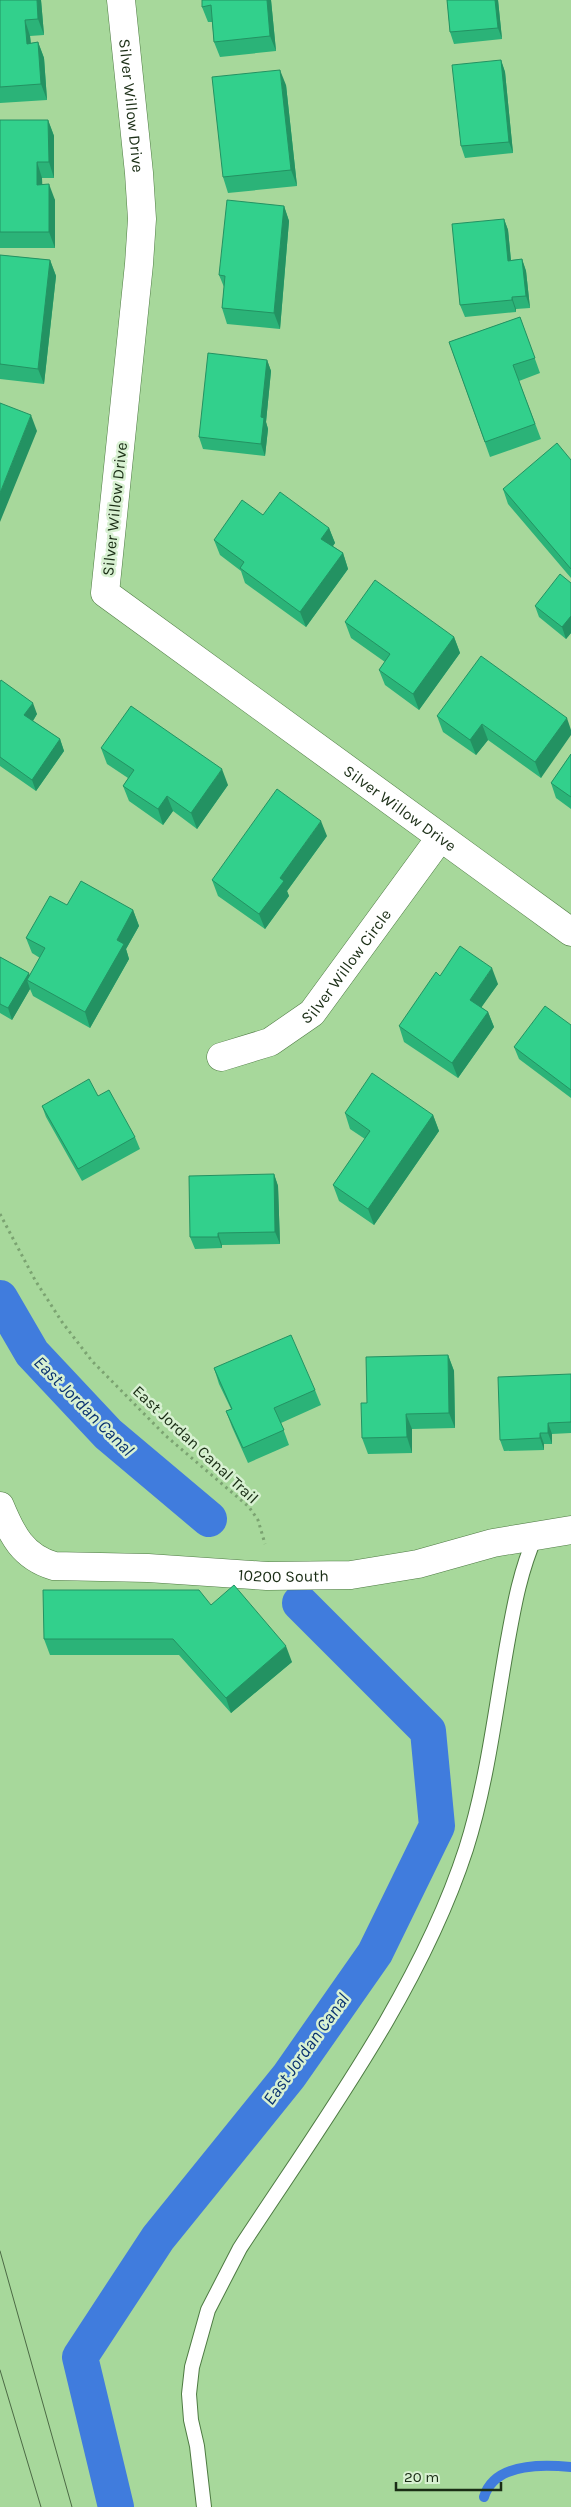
<svg xmlns="http://www.w3.org/2000/svg" width="571" height="2507" viewBox="0 0 571 2507" font-family="Karla,sans-serif">
  <style>
    .lines { fill: none; stroke-linecap: round; stroke-linejoin: round }
    .stream { stroke: #407cdd; stroke-width: 10 }
    .canal { stroke: #407cdd; stroke-width: 36 }
    .lane-casing { stroke: #4e7b43; stroke-width: 16 }
    .street-casing { stroke: #4e7b43; stroke-width: 29 }
    .path { stroke: #7ba371; stroke-width: 3; stroke-dasharray: 2.5 4; stroke-linecap: butt }
    .lane { stroke: #fff; stroke-width: 14 }
    .street { stroke: #fff; stroke-width: 28 }
    .tram { stroke: #4c6a45; stroke-width: 1 }
    .wall { fill: #2bb378 }
    .shaded-wall { fill: #239262 }
    .building { fill: #32d08c; stroke: #239262 }
    .labels { text-anchor: middle; stroke-width: 5; stroke-linejoin: round; paint-order: stroke }
    .street-label { font-size: 16px; fill: #1a2d15; stroke: #d8f1d2 }
    .water-label { font-size: 18px; font-style: italic; fill: #0b3370; stroke: #d8f1d2 }
  </style>
  <rect width="100%" height="100%" fill="#a7d89b"/>
  <g class="lines">
    <path class="stream" d="M484,2497C494,2463 542,2464 571,2467"/>
    <path class="canal" d="M0,1298L32,1353L108,1434L209,1519
      M116,2507L80,2357L158,2238L289,2076L375,1953L437,1826L428,1731L300,1603"/>
    <g class="lane-casing">
      <path id="lane" d="M204,2507L197,2446L191,2420L189,2394L192,2367L208,2310L240,2248C321,2124 420,1991 466,1849C487,1783 495,1713 507,1645C514,1606 520,1571 536,1535"/>
    </g>
    <g class="street-casing">
      <g id="street">
        <path id="s1" d="M121,0L139,173L142,219L139,264L105,593L571,932"/>
        <path id="s2" d="M221,1057L270,1042L312,1013L440,838"/>
        <path id="s3" d="M0,1506C12,1535 23,1557 54,1566L148,1568L267,1576L351,1575L418,1564L493,1543L571,1530"/>
      </g>
    </g>
    <path class="path" d="M0,1214L35,1280L62,1322L92,1361L166,1436L249,1507L258,1520L265,1544"/>
    <use href="#lane" class="lane"/>
    <use href="#street" class="street"/>
    <path class="tram" d="M0,2251L72,2507
      M0,2370L41,2507"/>
  </g>
  <path class="wall" d="M0,0H41L44,35L30,36L31,43L38,42L44,58L47,100L0,103Z
    M202,0H271L276,51L220,57L214,42L212,22H208L202,7Z
    M447,0H498L502,39L454,44L450,32Z
    M501,60L505,72L513,153L465,158L461,146Z
    M286,85L297,186L228,193L223,177Z
    M0,120H48L54,136V178H42V184L55,200V248H0Z
    M284,206L289,221L280,329L227,324L222,308L224,287L219,275Z
    M504,219L508,230L511,260L522,259L526,271L530,308L516,309V312L465,317L460,305Z
    M0,255L50,260L56,276L44,384L0,379Z
    M520,317L540,373L519,381L541,439L490,457L449,342Z
    M267,360L271,371L266,422L268,429L265,456L203,449L199,437Z
    M571,460V578L508,504L503,489Z
    M263,515L329,528L335,543L333,546L343,553L348,569L306,627L245,583L241,571L220,555L214,540Z
    M571,583V633L566,639L539,617L535,606Z
    M345,622L454,637L460,653L419,710L385,685L379,670L385,662L351,638Z
    M0,682L37,714L33,721L60,739L64,751L36,791L0,766Z
    M437,716L567,718L541,778L488,740L476,755L443,732Z
    M101,748L228,785L197,829L173,811L163,825L129,801L123,786L128,778L107,764Z
    M571,754V809L556,798L551,783Z
    M327,836L287,891L289,896L265,929L218,896L212,880Z
    M67,905L133,910L139,926L126,949L129,959L90,1028L33,996L30,989L12,1020L0,1013V957L29,973V976L40,958L32,953L26,938Z
    M440,976L498,984L481,1007L488,1012L494,1027L458,1078L404,1042L399,1026Z
    M571,1025V1098L519,1059L514,1047Z
    M98,1096L135,1137L140,1149L82,1181L46,1117L42,1106Z
    M345,1113L433,1115L439,1131L374,1225L339,1201L333,1185L365,1139L350,1129Z
    M274,1174L278,1186L280,1244L222,1245V1248L195,1249L190,1237Z
    M448,1355L454,1371L455,1428L412,1429V1453L368,1454L362,1438L367,1403Z
    M214,1368L315,1390L321,1405L281,1423L289,1445L248,1463L232,1427L226,1411L231,1409L219,1384Z
    M571,1374V1433L552,1434V1444H544V1450L504,1451L500,1440Z
    M211,1605L292,1662L231,1713L179,1655H50L44,1639Z"/>
  <path class="shaded-wall" d="M37,0H41L44,35L38,19Z
    M267,0H271L276,51L270,36Z
    M495,0H498L502,39L498,28Z
    M25,20L30,36L32,59L27,44Z
    M38,42L44,58L47,100L41,84Z
    M501,60L505,72L513,153L509,142Z
    M280,70L286,85L297,186L291,170Z
    M48,120L54,136V178L49,162Z
    M37,162L42,178L43,200L37,185Z
    M49,184L55,200V248L49,232Z
    M284,206L289,221L280,329L274,313Z
    M504,219L508,230L512,272L508,261Z
    M522,259L526,271L530,308L526,296Z
    M50,260L56,276L44,384L38,369Z
    M512,297L516,309V312L512,300Z
    M267,360L271,371L266,422L268,429L265,456L261,444V417Z
    M31,415L37,431L0,522V493Z
    M329,528L335,543L327,554L321,539Z
    M343,553L348,569L306,627L300,612Z
    M571,616V633L566,639L562,627Z
    M454,637L460,653L419,710L413,694Z
    M33,703L37,714L29,727L24,715Z
    M567,718L571,730V735L541,778L535,762Z
    M482,724L488,740L476,755L470,740Z
    M60,739L64,751L36,791L32,780Z
    M222,769L228,785L197,829L191,813Z
    M167,796L173,811L163,825L158,809Z
    M321,821L327,836L287,891L289,896L265,929L259,914L280,878Z
    M133,910L139,926L126,949L129,959L90,1028L85,1012L117,940Z
    M492,968L498,984L476,1015L470,1000Z
    M29,973L32,983L27,980L30,989L12,1020L8,1008Z
    M488,1012L494,1027L458,1078L452,1063Z
    M433,1115L439,1131L374,1225L368,1209Z
    M274,1174L278,1186L280,1244L275,1232Z
    M218,1233L222,1245V1248L218,1237Z
    M448,1355L454,1371L455,1428L449,1413Z
    M406,1414L412,1429V1453L407,1437Z
    M548,1423L552,1434V1444L548,1433Z
    M540,1433L544,1444V1450L540,1438Z
    M286,1646L292,1662L231,1713L226,1698Z"/>
  <path class="building" d="M0,0H37L38,19L25,20L27,44L38,42L41,84L0,87Z
    M202,0H267L270,36L214,42L211,5L202,7Z
    M447,0H495L498,28L450,32Z
    M501,60L509,142L461,146L452,65Z
    M280,70L291,170L223,177L212,77Z
    M0,120H48L49,162H37V185L49,184V232H0Z
    M227,200L284,206L274,313L222,308L225,276L219,275Z
    M504,219L508,261L522,259L526,296L512,297V300L460,305L452,224Z
    M0,255L50,260L38,369L0,364Z
    M520,317L535,358L513,365L535,424L485,442L449,342Z
    M208,353L267,360L261,417L264,418L261,444L199,437Z
    M0,403L31,415L0,493Z
    M557,443L571,460V569L503,489Z
    M280,492L329,528L321,539L343,553L300,612L240,568L244,562L214,540L242,500L263,515Z
    M560,574L571,583V616L562,627L535,606Z
    M375,580L454,637L413,694L379,670L390,654L345,622Z
    M481,656L567,718L535,762L482,724L470,740L437,716Z
    M1,680L33,703L24,715L60,739L32,780L0,757V682Z
    M131,706L222,769L191,813L167,796L158,809L123,786L134,770L101,748Z
    M571,754V797L551,783Z
    M277,789L321,821L280,878L284,881L259,914L212,880Z
    M81,881L133,910L117,940L124,944L85,1012L27,980L45,948L26,938L50,896L67,905Z
    M460,946L492,968L470,1000L488,1012L452,1063L399,1026L436,972L440,976Z
    M0,957L29,973L8,1008L0,1004Z
    M545,1006L571,1025V1090L514,1047Z
    M372,1073L433,1115L368,1209L333,1185L370,1131L345,1113Z
    M89,1079L98,1096L109,1090L135,1137L78,1169L42,1106Z
    M274,1174L275,1232L218,1233V1237H190L189,1176Z
    M291,1335L315,1390L274,1408L284,1430L243,1448L226,1411L232,1409L214,1368Z
    M448,1355L449,1413L406,1414L407,1437L362,1438L361,1403H367L366,1357Z
    M571,1374V1422L548,1423V1433H540V1438L500,1440L498,1377Z
    M234,1585L286,1646L226,1698L173,1639H44L43,1590H199L211,1605Z"/>
  <g class="labels">
    <g class="street-label">
      <text dy="6" stroke="none"><textPath href="#s1" startOffset="106">Silver Willow Drive</textPath></text>
      <text transform="translate(114 509) rotate(-84)" y="6">Silver Willow Drive</text>
      <text dy="6" stroke="none"><textPath href="#s1" startOffset="961">Silver Willow Drive</textPath></text>
      <text dy="6" stroke="none"><textPath href="#s2" startOffset="160">Silver Willow Circle</textPath></text>
      <text transform="translate(196 1444) rotate(43)" y="6">East Jordan Canal Trail</text>
      <text dy="6" stroke="none"><textPath href="#s3" startOffset="314">10200 South</textPath></text>
    </g>
    <g class="water-label">
      <text transform="translate(84 1406) rotate(45)" y="6">East Jordan Canal</text>
      <text transform="translate(306 2049) rotate(-54)" y="6">East Jordan Canal</text>
    </g>
  </g>
  <path d="M396 2482v8h105v-8" fill="none" stroke="#1a2d15" stroke-width="2.5"/>
  <text x="404" y="2482" font-size="15" fill="#1a2d15" stroke="#d8f1d2" stroke-width="4" paint-order="stroke">20 m</text>
</svg>
